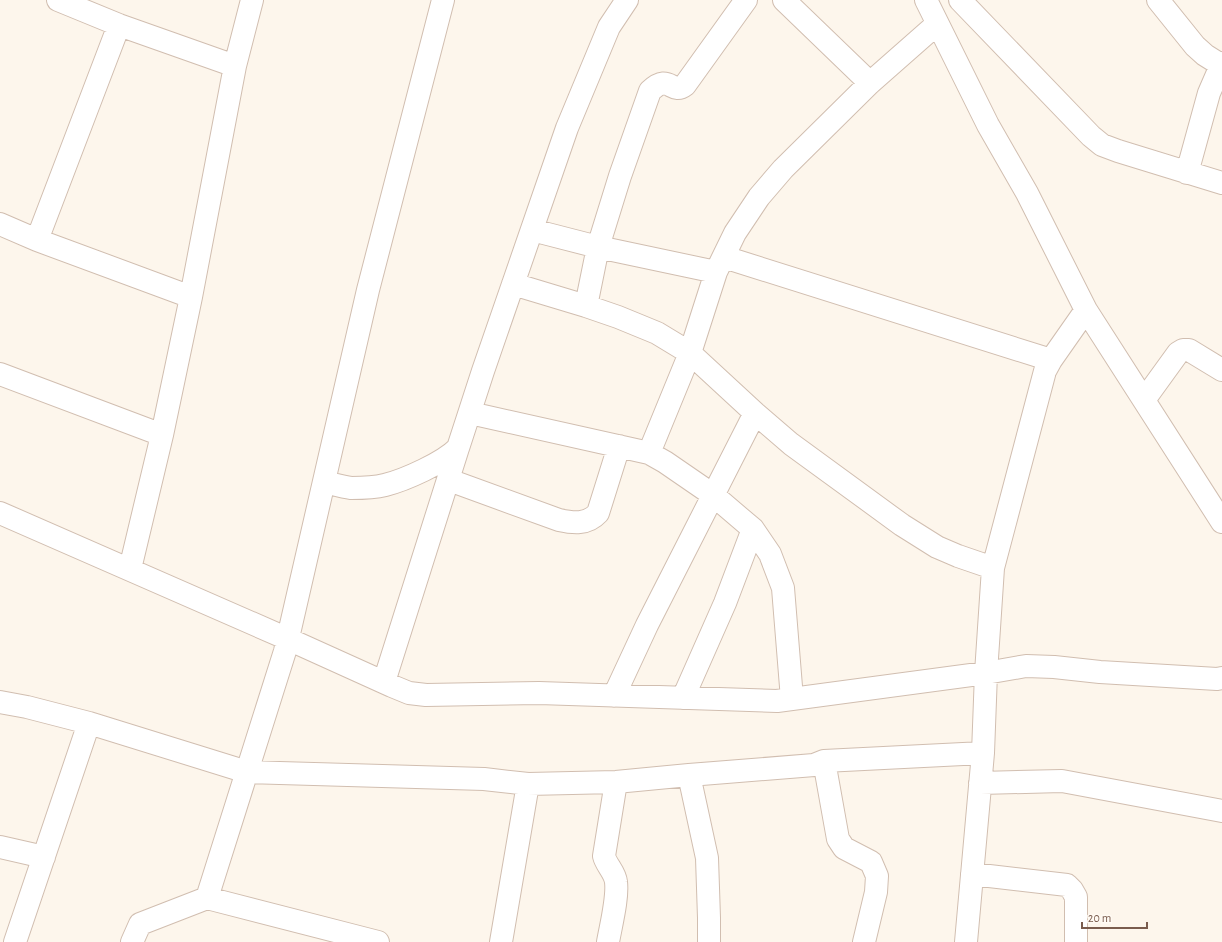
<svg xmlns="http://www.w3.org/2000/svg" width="1222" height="942" viewBox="0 0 1222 942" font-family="'Alegreya Sans',sans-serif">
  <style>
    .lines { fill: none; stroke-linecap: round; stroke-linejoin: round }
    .minor-casing { stroke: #d1beb0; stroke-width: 24 }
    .minor { stroke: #fff; stroke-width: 22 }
  </style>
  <rect width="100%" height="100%" fill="#fdf6ec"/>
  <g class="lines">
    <g class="minor-casing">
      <path id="minor" d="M58,0L119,25L235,66
        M784,0L870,83
        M926,0L988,125L1027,193L1086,310L1222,522
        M960,0L1091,136L1102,145L1118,151L1222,183
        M1158,0L1195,46L1205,55L1221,65
        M1187,173L1209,93L1222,63
        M0,224L37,240L191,297
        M532,230L598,247L716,272
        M37,240L119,25
        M724,257L1051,360
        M513,284L586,306L618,317L657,333L690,353L755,413L791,444L902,525L937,547L958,556L993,568
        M586,306L598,247L620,176L650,91C670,72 671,96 685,85L746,0
        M0,374L162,435
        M1144,400L1178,353L1183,350H1189L1222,370
        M470,413L649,453L665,462L713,495L753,529L770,554L783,588L792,699
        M649,453L690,353L716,272L735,233L759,197L783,169L870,83L937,24
        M449,480L559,520C573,523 587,525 598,513L619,446
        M324,482C333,484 342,487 351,488C359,488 377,487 385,485C405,480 443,463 458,448L483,371L567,128L609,27L627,0
        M0,513L288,639L392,686L409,693L426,695L539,693L777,701L986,673L1026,666L1054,667L1100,672L1217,679L1222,678
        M130,569L162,435L191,297L235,66L252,0
        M384,682L458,448
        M614,696L647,625L755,413
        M683,698L725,603L753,529
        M0,702L27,707L89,723L247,772L484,779L528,784L616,782L689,775L814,765L824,761L983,753
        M824,761L838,839L844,848L871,862L877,876L876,892L864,942
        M689,775L707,858L709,918V942
        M980,783L1062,781L1222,811
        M0,847L44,857
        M972,874L1067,885L1072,890L1076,897V942
        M15,942L89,723
        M132,942L140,924L207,898
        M378,942L207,898L285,651L368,290L443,0
        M501,942L528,784
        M608,942C611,925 618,898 616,882C615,872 606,865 604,856L616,782
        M966,942L983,753L986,673L993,568L1045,371L1051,360L1086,310"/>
    </g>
    <use href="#minor" class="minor"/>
  </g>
  <path d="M1082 922v6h65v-6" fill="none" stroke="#7a5c4d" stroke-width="2"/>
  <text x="1088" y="922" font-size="12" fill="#7a5c4d" stroke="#fffaf3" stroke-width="3" paint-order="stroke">20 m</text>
</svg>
